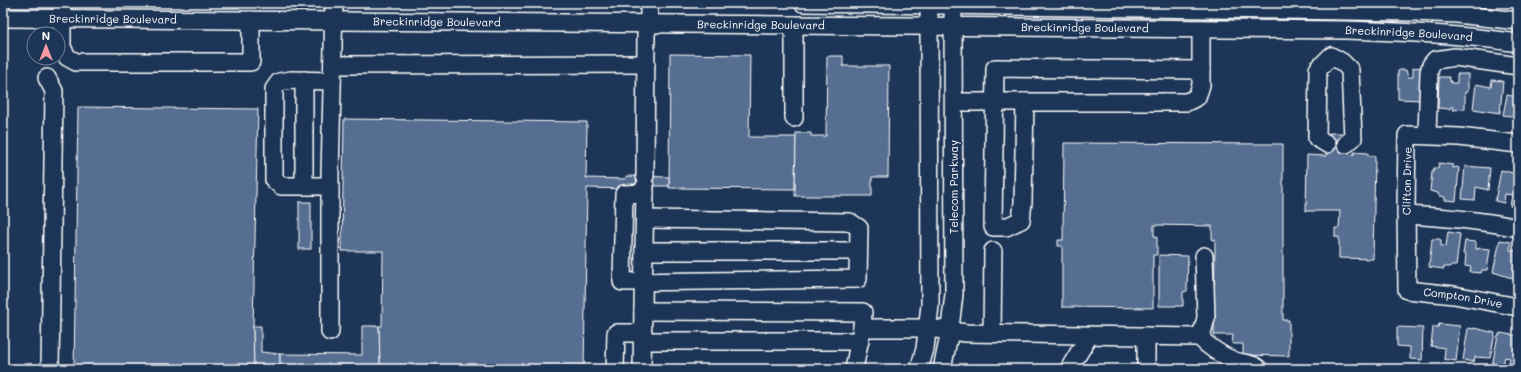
<svg xmlns="http://www.w3.org/2000/svg" width="1521" height="372" viewBox="0 0 1521 372" font-family="Mali,sans-serif">
  <rect width="100%" height="100%" fill="#1d3557"/>
  <filter id="ink" filterUnits="userSpaceOnUse"><feTurbulence type="fractalNoise" baseFrequency=".025" numOctaves="2"/><feDisplacementMap in="SourceGraphic" scale="8" xChannelSelector="R" yChannelSelector="G"/><feConvolveMatrix kernelMatrix="1 2 1 2 8 2 1 2 1" color-interpolation-filters="sRGB"/></filter>
  <g filter="url(#ink)">
    <g fill="#576e91" stroke="#fff">
      <path d="M 670,54 L 750,55 L 749,137 L 796,137 L 795,189 L 669,188 Z"/>
      <path d="M 827,56 L 843,56 L 843,66 L 889,66 L 888,177 L 872,177 L 872,196 L 795,196 L 796,133 L 811,133 L 811,136 L 826,136 Z"/>
      <path d="M 1422,67 L 1421,100 L 1398,99 L 1398,71 L 1400,70 L 1406,70 L 1408,77 L 1413,77 L 1413,68 Z"/>
      <path d="M 1457,74 L 1468,74 L 1468,92 L 1465,92 L 1465,109 L 1453,110 L 1454,107 L 1450,107 L 1450,109 L 1438,108 L 1439,77 L 1449,77 L 1451,83 L 1457,83 Z"/>
      <path d="M 1492,80 L 1503,81 L 1500,113 L 1473,109 L 1476,84 L 1491,87 Z"/>
      <path d="M 1507,95 L 1518,97 L 1518,117 L 1503,115 Z"/>
      <path d="M 78,107 L 258,109 L 253,326 L 254,369 L 74,369 Z"/>
      <path d="M 344,119 L 587,122 L 586,178 L 626,179 L 626,176 L 669,177 L 669,186 L 626,186 L 626,189 L 587,188 L 584,369 L 380,369 L 379,326 L 382,326 L 383,251 L 342,251 Z"/>
      <path d="M 1329,133 L 1344,133 L 1348,154 L 1354,155 L 1354,152 L 1368,153 L 1368,156 L 1375,156 L 1373,259 L 1339,258 L 1339,237 L 1335,237 L 1335,228 L 1339,228 L 1340,211 L 1306,211 L 1307,155 L 1326,156 Z"/>
      <path d="M 1064,143 L 1283,144 L 1283,320 L 1289,320 L 1289,356 L 1243,355 L 1243,344 L 1232,344 L 1233,335 L 1214,335 L 1215,239 L 1212,240 L 1212,226 L 1154,225 L 1154,236 L 1157,236 L 1157,255 L 1153,255 L 1153,308 L 1062,307 L 1062,246 L 1058,246 L 1058,240 L 1063,240 Z"/>
      <path d="M 1439,163 L 1453,165 L 1453,168 L 1457,167 L 1459,168 L 1456,201 L 1445,200 L 1445,197 L 1439,196 L 1438,193 L 1430,191 L 1432,172 L 1433,172 L 1434,168 L 1438,168 Z"/>
      <path d="M 1465,166 L 1490,168 L 1488,190 L 1476,187 L 1475,200 L 1462,199 Z"/>
      <path d="M 1501,170 L 1517,174 L 1516,177 L 1518,178 L 1518,208 L 1510,206 L 1512,195 L 1505,194 L 1504,203 L 1495,201 Z"/>
      <rect x="299" y="202" width="12" height="47"/>
      <path d="M 1448,232 L 1460,234 L 1456,266 L 1450,266 L 1449,267 L 1444,267 L 1444,269 L 1429,267 L 1432,239 L 1439,239 L 1441,240 L 1441,246 L 1446,246 Z"/>
      <path d="M 1500,240 L 1511,242 L 1510,250 L 1515,251 L 1518,243 L 1518,280 L 1493,272 Z"/>
      <path d="M 1465,241 L 1476,242 L 1476,249 L 1479,249 L 1479,248 L 1490,249 L 1487,270 L 1482,270 L 1481,273 L 1470,272 L 1471,267 L 1465,266 L 1466,254 L 1463,254 Z"/>
      <path d="M 1159,255 L 1188,256 L 1187,291 L 1183,292 L 1183,306 L 1159,306 Z"/>
      <path d="M 1439,324 L 1460,326 L 1456,361 L 1444,359 L 1445,348 L 1431,346 L 1433,327 L 1438,327 Z"/>
      <path d="M 253,326 L 261,326 L 261,352 L 280,354 L 280,369 L 254,369 Z"/>
      <path d="M 362,326 L 379,326 L 380,369 L 280,369 L 280,354 L 362,355 Z"/>
      <path d="M 1397,327 L 1423,328 L 1422,360 L 1410,359 L 1410,347 L 1397,346 Z"/>
      <path d="M 1468,328 L 1474,329 L 1474,328 L 1495,333 L 1490,358 L 1475,357 L 1474,362 L 1463,360 Z"/>
      <path d="M 1500,333 L 1518,336 L 1518,366 L 1511,366 L 1509,364 L 1510,358 L 1505,357 L 1502,368 L 1492,366 L 1498,335 L 1500,335 Z"/>
    </g>
    <g fill="none" stroke-linecap="round" stroke-linejoin="round">
      <defs>
        <g id="minor">
          <path d="M 62,3 L 62,47 L 67,57 L 76,62 L 251,62 L 251,20"/>
          <path d="M 803,3 L 1414,12 L 1457,14 L 1518,21"/>
          <path id="s1" d="M 3,18 L 1345,30 C 1403,32 1461,34 1518,43"/>
          <path d="M 333,65 L 646,64"/>
          <path d="M 47,78 L 54,91 L 50,369"/>
          <path d="M 304,80 L 304,186"/>
          <path d="M 954,102 L 1187,102 L 1197,97 L 1201,85 L 1201,29"/>
          <path d="M 1025,102 L 1023,202 L 1021,220 L 1006,227 L 993,227 L 995,68 L 1201,70"/>
          <path d="M 794,118 L 794,25"/>
          <path d="M 1427,135 L 1429,72 L 1431,65 L 1435,60 L 1455,57 L 1518,66"/>
          <path d="M 1327,144 L 1317,138 L 1318,69 L 1331,56 L 1342,62 L 1350,70 L 1353,138 L 1346,144"/>
          <path id="s2" d="M 1518,144 L 1459,137 L 1407,135 L 1406,208 L 1407,290 L 1454,295 L 1518,307"/>
          <path d="M 645,176 L 646,34 L 649,24 L 649,3"/>
          <path d="M 330,186 L 281,186 L 274,180 L 274,89 L 279,82 L 291,80 L 332,81"/>
          <path d="M 1406,215 C 1443,217 1481,220 1518,228"/>
          <path d="M 645,219 L 850,222 L 859,228 L 858,279 L 622,282 L 624,194 L 645,193"/>
          <path d="M 644,251 L 858,251"/>
          <path d="M 643,311 L 863,312 L 862,328"/>
          <path d="M 330,332 L 330,175 L 334,3"/>
          <path d="M 992,333 L 993,251"/>
          <path d="M 1198,336 C 1209,347 1219,355 1235,361 C 1243,364 1253,363 1259,369"/>
          <path d="M 643,341 L 860,341"/>
          <path d="M 615,369 L 616,333 L 643,333"/>
          <path d="M 642,369 L 645,186"/>
          <path d="M 854,369 L 862,328 L 928,328 L 966,333 L 1194,337 L 1202,333 L 1206,318 L 1204,256"/>
          <path d="M 919,369 L 925,349 L 930,305 L 929,16"/>
          <path d="M 942,369 L 949,336 L 954,294 L 953,16"/>
          <path d="M 1069,369 L 1089,336"/>
          <path d="M 1146,369 L 1146,336"/>
        </g>
      </defs>
      <use href="#minor" stroke="#fff" stroke-width="20"/>
      <use href="#minor" stroke="#1d3557" stroke-width="17"/>
    </g>
  </g>
  <g text-anchor="middle" stroke-width="3" stroke-linejoin="round" paint-order="stroke">
    <g font-size="11" fill="#fff" stroke="#1d3557">
      <text dy="4" stroke="none"><textPath href="#s1" startOffset="110">Breckinridge Boulevard</textPath></text>
      <text dy="4" stroke="none"><textPath href="#s1" startOffset="434">Breckinridge Boulevard</textPath></text>
      <text dy="4" stroke="none"><textPath href="#s1" startOffset="758">Breckinridge Boulevard</textPath></text>
      <text dy="4" stroke="none"><textPath href="#s1" startOffset="1082">Breckinridge Boulevard</textPath></text>
      <text dy="4" stroke="none"><textPath href="#s1" startOffset="1406">Breckinridge Boulevard</textPath></text>
      <text transform="translate(1407 181) rotate(-89)" y="4">Clifton Drive</text>
      <text transform="translate(954 187) rotate(-90)" y="4">Telecom Parkway</text>
      <text dy="4" stroke="none"><textPath href="#s2" startOffset="323">Compton Drive</textPath></text>
    </g>
  </g>
  <rect width="1521" height="372" fill="none" stroke="#1d3557" stroke-width="16"/>
  <rect x="8" y="8" width="1505" height="356" fill="none" stroke="#fff" stroke-width="1.5" filter="url(#ink)"/>
  <g transform="translate(46 46)"><circle r="19" fill="#1d3557" stroke="#77869a"/>
  <path d="M0-3L7 15L0 10L-7 15Z" fill="#ff9aa2"/>
  <text y="-6" font-size="11" font-weight="bold" text-anchor="middle" fill="#ffffff">N</text>
  </g>
</svg>
